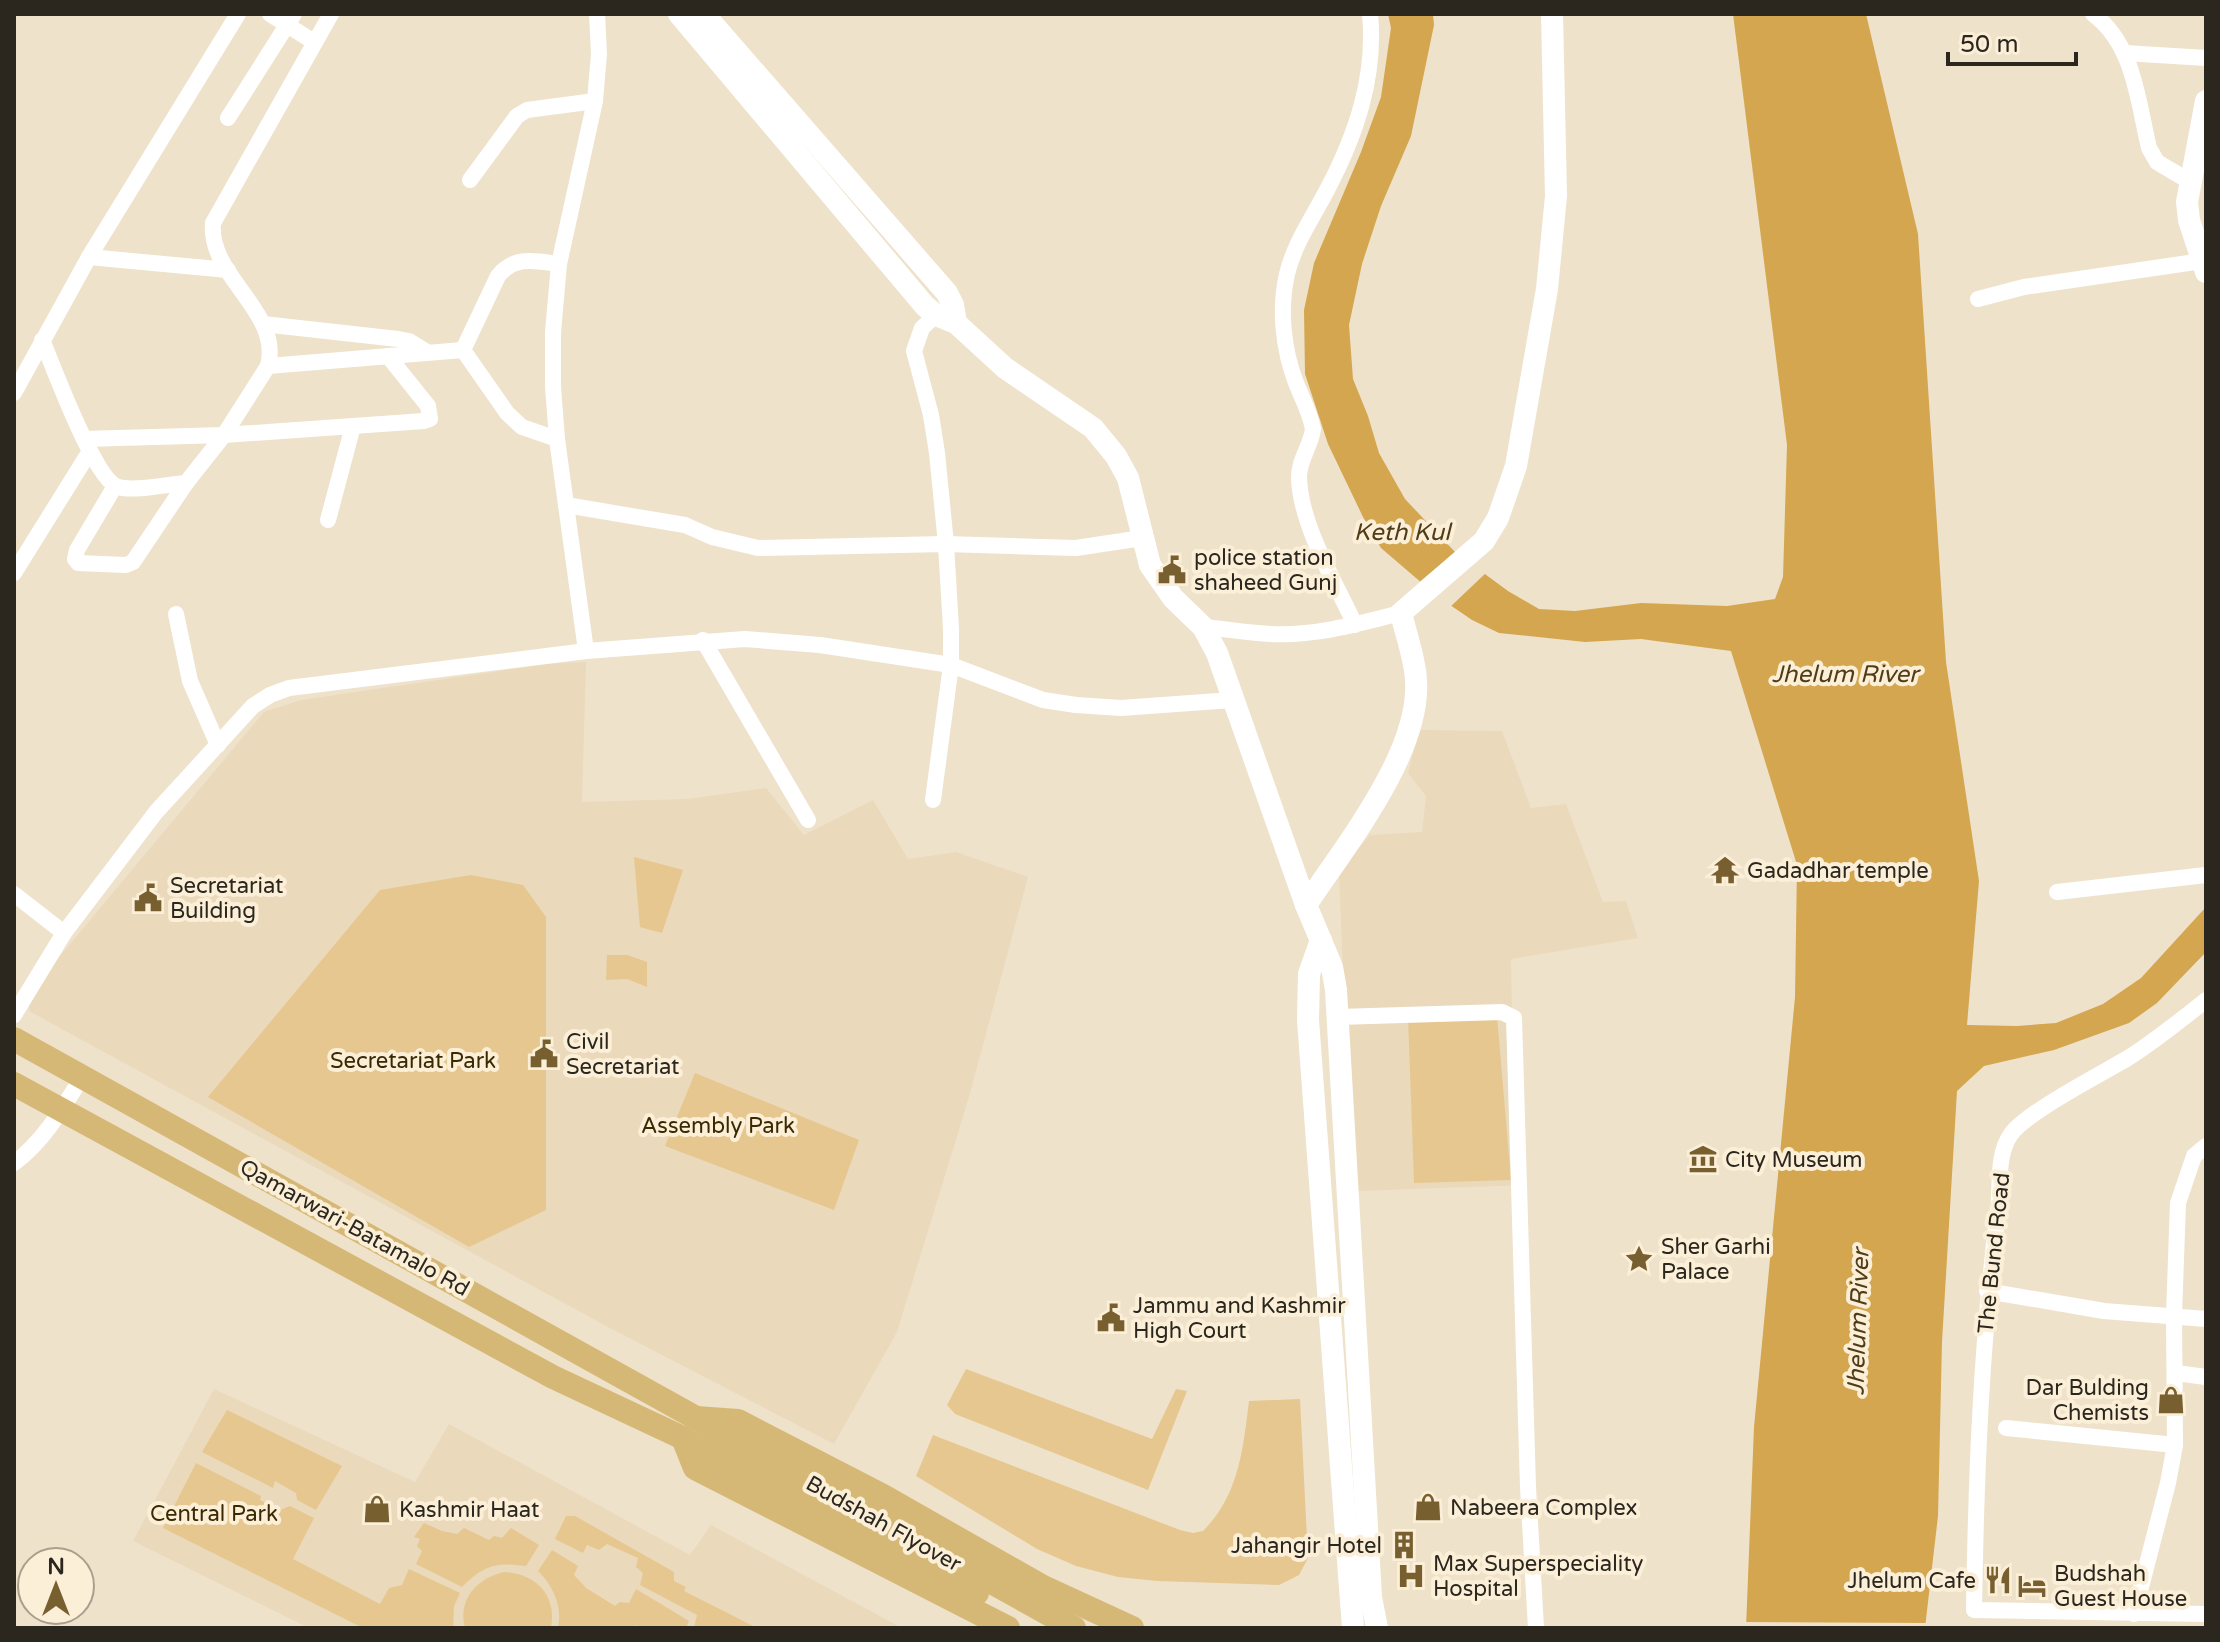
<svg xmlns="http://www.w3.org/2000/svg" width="2220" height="1642" viewBox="0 0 2220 1642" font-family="'Varela Round',sans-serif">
  <rect width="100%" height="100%" fill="#efe2cb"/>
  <g fill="#ead9bb">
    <path d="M 586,662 L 582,802 L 687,799 L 766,788 L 804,835 L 873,800 L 908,859 L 956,852 L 1028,877 L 969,1097 L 897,1332 L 834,1444 L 606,1326 L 29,1011 L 30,992 L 264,712 L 301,700 L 547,664 Z"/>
    <path d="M 1419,730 L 1502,731 L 1531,808 L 1566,804 L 1603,902 L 1626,901 L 1638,938 L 1511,959 L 1512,1016 L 1525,1185 L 1357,1191 L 1344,1004 L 1339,870 L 1370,835 L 1422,832 L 1426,796 L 1408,773 Z"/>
    <path d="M 214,1389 L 415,1482 L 449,1424 L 690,1555 L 711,1525 L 902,1628 L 309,1628 L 133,1541 Z"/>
  </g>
  <g fill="#e6c790">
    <path d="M 634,857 L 683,870 L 662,933 L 640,927 Z"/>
    <path d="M 471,875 L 523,885 L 546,917 L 546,1210 L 469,1247 L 208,1097 L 380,890 Z"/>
    <path d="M 607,955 L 627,955 L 647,962 L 647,987 L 627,979 L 606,980 Z"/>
    <path d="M 1408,1016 L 1497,1016 L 1511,1180 L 1414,1183 Z"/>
    <path d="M 695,1073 L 859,1140 L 834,1210 L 665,1146 Z"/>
    <path d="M 966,1369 L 1152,1439 L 1176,1389 L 1187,1391 L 1148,1490 L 955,1414 L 947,1405 Z"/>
    <path d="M 1300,1399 L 1308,1558 L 1299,1575 L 1279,1585 L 1157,1581 L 1118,1577 L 1076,1566 L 1037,1549 L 916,1476 L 933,1435 L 1180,1530 L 1193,1533 L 1203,1531 C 1239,1495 1243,1449 1249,1401 Z"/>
    <path d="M 227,1410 L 342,1466 L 316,1510 L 297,1500 L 296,1493 L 275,1481 L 273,1488 L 202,1452 Z"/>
    <path d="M 196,1463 L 261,1496 L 260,1500 L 280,1510 L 290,1506 L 314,1518 L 293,1559 L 380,1604 L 389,1588 L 402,1585 L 409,1569 L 460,1593 L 454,1606 L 453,1628 L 363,1628 L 163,1528 Z"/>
    <path d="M 566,1516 L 575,1516 L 674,1572 L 674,1581 L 686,1587 L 684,1591 L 757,1628 L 694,1628 L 697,1615 L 640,1585 L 643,1573 L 636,1567 L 638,1558 L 607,1544 L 599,1550 L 587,1545 L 583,1553 L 555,1539 Z"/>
    <path d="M 424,1523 L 442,1531 L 457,1534 L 464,1528 L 489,1540 L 494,1536 L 502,1538 L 511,1528 L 539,1545 L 526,1566 C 496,1562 484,1565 462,1587 L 416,1564 L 422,1551 L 417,1546 L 420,1539 L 414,1537 Z"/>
    <path d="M 552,1550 L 578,1566 L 574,1575 L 586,1588 L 615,1606 L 620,1602 L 629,1603 L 636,1589 L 689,1621 L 686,1628 L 642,1628 L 635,1625 L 633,1628 L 558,1628 C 563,1608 553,1585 538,1571 Z"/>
    <path d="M 504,1572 C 536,1574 557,1595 551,1628 L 465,1628 C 457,1599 478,1578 504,1572 Z"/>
  </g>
  <path fill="#d4a64f" d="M 1388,14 L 1433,14 L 1434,25 L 1411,136 L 1381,206 L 1362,264 L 1349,325 L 1353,379 L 1368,416 L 1379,453 L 1405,499 L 1455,552 L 1508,591 L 1539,609 L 1575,611 L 1641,603 L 1727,606 L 1775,599 L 1783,577 L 1787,445 L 1733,14 L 1866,14 L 1918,234 L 1946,662 L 1979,881 L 1967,1025 L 2017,1026 L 2056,1023 L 2103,1004 L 2141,978 L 2206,907 L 2206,952 L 2157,1003 L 2129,1023 L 2054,1050 L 1984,1066 L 1957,1091 L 1942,1342 L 1938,1516 L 1925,1628 L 1746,1628 L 1754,1427 L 1795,997 L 1797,865 L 1731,651 L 1641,639 L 1585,642 L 1499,633 L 1472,620 L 1437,596 L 1381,548 L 1363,517 L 1328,444 L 1305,374 L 1304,310 L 1314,263 L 1361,152 L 1381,97 L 1391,28 Z"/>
  <g fill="#efe2cb">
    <path d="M 1458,550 L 1488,571 L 1448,609 L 1417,584 Z"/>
    <path d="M 1742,1622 L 1930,1623 L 1929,1628 L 1742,1628 Z"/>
  </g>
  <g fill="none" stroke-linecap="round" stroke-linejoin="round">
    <g stroke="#fff" stroke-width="16">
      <path d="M 270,14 L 314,42"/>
      <path d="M 2093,14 C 2134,44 2138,102 2149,148 L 2157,162 L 2189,181"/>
      <path d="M 2125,53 L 2206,58"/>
      <path d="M 228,118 L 294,14"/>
      <path d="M 470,180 L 517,116 L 527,110 L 595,101"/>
      <path d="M 89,257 L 228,270"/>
      <path d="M 1978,299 L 2024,287 L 2202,261"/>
      <path d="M 263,324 L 398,339 L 409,341 L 427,352"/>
      <path d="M 42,340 C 54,368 94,479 118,487 C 135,492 168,484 186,483 L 224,435 L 268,366 C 282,311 208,277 213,223 L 331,14"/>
      <path d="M 268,366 L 463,350"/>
      <path d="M 14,393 L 89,257 L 238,14"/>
      <path d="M 84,439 L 224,435 L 424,421 L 430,419 L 428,406 L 388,356"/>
      <path d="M 557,439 L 522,427 L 507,413 L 463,350 L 498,276 C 515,255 535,261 559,264"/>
      <path d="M 115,486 L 77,550 L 75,559 L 78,563 L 126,565 L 133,562 L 186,483"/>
      <path d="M 566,505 L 685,525 L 712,537 L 758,548 L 946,544 L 1076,548 L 1142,538"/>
      <path d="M 328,520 L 353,426"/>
      <path d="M 14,573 L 90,451"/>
      <path d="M 176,614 L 190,681 L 218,745"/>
      <path d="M 1355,625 C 1335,581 1300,525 1299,477 C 1299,459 1311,446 1313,429 C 1310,412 1302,398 1296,383 C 1283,349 1279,309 1287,274 C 1294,244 1313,217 1327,190 C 1356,135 1376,77 1370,14"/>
      <path d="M 1203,627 C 1226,629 1249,633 1271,634 C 1316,636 1358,624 1401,613"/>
      <path d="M 703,640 L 808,820"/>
      <path d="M 586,651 L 557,439 L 553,387 L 553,332 L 559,264 L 595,101 L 599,54 L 597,14"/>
      <path d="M 933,800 L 951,665 L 951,629 L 946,544 L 937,453 L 931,415 L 914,351 L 922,328 L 936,315"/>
      <path d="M 2057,892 L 2206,875"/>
      <path d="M 14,894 L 64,933"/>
      <path d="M 2206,1000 C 2181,1020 2155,1041 2128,1058 C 2101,1074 2027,1112 2011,1134 C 1996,1155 2001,1187 1998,1211 C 1981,1344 1976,1477 1974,1610 L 2206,1614"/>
      <path d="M 14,1015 L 64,933 L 156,812 L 253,706 L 270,695 L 289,688 L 586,651 L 745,639 L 820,645 L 951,665 L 1043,700 L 1076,705 L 1121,708 L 1232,700"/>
      <path d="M 1338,1017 L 1502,1012 L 1514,1018 L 1528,1487 L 1536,1628"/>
      <path d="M 14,1163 C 43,1142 63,1108 82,1077"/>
      <path d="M 1987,1291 L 2104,1311 L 2206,1319"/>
      <path d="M 2176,1373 L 2206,1377"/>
      <path d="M 2006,1428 L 2175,1445"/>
      <path d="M 2134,1614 L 2168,1483 L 2175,1445 L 2174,1315 L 2178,1203 L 2194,1156 L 2206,1146"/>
    </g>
    <g stroke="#fff" stroke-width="22">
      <path d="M 679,14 L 925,306 L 936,315 L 956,323 L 1005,368 L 1093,428 L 1116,456 L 1128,478 L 1150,565 L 1173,598 L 1203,627 L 1217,653 L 1306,905 L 1332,967 L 1336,990 L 1371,1597 L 1377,1628"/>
      <path d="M 704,14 L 947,293 L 953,305 L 956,323"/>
      <path d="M 2206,101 L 2187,202 L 2189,220 L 2206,272"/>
      <path d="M 1306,905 C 1345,846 1421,753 1416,680 C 1415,658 1406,635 1401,613 L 1484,541 L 1498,518 L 1516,466 L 1547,289 L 1556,196 L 1552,14"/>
      <path d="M 1321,940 L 1309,974 L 1308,1020 L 1353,1628"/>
    </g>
    <g stroke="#d6b876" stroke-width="24">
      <path d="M 14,1039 L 1074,1628"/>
      <path d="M 14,1084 L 553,1377 L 683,1438 L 977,1593"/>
      <path d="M 696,1418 L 738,1421 L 883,1496 L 1043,1587 L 1132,1628"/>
      <path d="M 683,1438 L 695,1468 L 1008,1628"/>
    </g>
  </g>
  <defs>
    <symbol id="civic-bare" viewBox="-9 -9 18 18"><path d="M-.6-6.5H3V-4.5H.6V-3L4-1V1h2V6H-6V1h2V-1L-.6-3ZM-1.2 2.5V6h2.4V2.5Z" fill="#785f30" stroke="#fcefd8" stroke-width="2.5" paint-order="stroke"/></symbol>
    <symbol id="temple-bare" viewBox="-9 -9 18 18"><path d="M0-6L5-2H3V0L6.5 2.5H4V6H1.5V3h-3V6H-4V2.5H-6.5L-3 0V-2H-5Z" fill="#785f30" stroke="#fcefd8" stroke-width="2.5" paint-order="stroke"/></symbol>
    <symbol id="museum-bare" viewBox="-9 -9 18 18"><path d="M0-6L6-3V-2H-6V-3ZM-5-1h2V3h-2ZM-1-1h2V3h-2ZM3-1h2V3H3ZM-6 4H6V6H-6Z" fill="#785f30" stroke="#fcefd8" stroke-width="2.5" paint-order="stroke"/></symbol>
    <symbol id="sight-bare" viewBox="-9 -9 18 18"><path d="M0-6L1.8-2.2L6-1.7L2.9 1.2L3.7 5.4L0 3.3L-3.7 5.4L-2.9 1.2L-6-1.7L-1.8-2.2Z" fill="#785f30" stroke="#fcefd8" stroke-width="2.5" paint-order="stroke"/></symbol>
    <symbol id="shop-bare" viewBox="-9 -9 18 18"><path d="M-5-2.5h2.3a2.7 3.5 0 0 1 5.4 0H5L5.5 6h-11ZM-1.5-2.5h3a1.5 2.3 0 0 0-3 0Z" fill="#785f30" stroke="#fcefd8" stroke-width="2.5" paint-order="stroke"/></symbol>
    <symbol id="building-bare" viewBox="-9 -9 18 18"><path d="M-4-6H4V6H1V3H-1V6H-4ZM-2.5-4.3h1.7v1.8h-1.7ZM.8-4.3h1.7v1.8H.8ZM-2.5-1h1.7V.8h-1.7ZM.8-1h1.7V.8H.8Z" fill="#785f30" stroke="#fcefd8" stroke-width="2.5" paint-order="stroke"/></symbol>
    <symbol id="hospital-bare" viewBox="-9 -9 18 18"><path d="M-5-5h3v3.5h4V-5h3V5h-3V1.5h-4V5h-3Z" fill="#785f30" stroke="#fcefd8" stroke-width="2.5" paint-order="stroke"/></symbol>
    <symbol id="restaurant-bare" viewBox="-9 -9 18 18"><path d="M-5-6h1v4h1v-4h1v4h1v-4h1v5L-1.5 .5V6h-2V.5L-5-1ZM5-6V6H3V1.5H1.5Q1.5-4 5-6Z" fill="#785f30" stroke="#fcefd8" stroke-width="2.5" paint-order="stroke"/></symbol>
    <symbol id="hotel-bare" viewBox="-9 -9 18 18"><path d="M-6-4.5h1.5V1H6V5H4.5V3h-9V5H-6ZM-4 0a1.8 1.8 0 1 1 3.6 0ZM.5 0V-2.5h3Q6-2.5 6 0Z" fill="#785f30" stroke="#fcefd8" stroke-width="2.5" paint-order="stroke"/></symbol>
  </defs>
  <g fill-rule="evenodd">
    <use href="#civic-bare" x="1152" y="550" width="40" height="40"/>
    <use href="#temple-bare" x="1705" y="850" width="40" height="40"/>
    <use href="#civic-bare" x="128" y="878" width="40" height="40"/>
    <use href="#civic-bare" x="524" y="1034" width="40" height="40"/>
    <use href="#museum-bare" x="1683" y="1139" width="40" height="40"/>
    <use href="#sight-bare" x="1619" y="1239" width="40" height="40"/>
    <use href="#civic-bare" x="1091" y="1298" width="40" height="40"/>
    <use href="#shop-bare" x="2151" y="1380" width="40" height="40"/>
    <use href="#shop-bare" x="1408" y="1487" width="40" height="40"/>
    <use href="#shop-bare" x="357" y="1489" width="40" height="40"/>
    <use href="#building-bare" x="1384" y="1525" width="40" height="40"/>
    <use href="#hospital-bare" x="1391" y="1556" width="40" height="40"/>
    <use href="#restaurant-bare" x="1978" y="1560" width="40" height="40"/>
    <use href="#hotel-bare" x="2012" y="1566" width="40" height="40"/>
  </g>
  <g text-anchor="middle" stroke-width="8" stroke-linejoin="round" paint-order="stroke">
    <g font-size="22" fill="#2b261e" stroke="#fcefd8" text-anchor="start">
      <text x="1194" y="565">police station<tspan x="1194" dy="25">shaheed Gunj</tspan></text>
      <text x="1747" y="878">Gadadhar temple</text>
      <text x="170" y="893">Secretariat<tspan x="170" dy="25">Building</tspan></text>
      <text x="566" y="1049">Civil<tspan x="566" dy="25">Secretariat</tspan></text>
      <text x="1725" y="1167">City Museum</text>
      <text x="1661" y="1254">Sher Garhi<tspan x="1661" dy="25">Palace</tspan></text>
      <text x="1133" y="1313">Jammu and Kashmir<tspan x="1133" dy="25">High Court</tspan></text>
      <text x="2149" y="1395" text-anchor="end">Dar Bulding<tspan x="2149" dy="25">Chemists</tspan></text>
      <text x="1450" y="1515">Nabeera Complex</text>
      <text x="399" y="1517">Kashmir Haat</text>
      <text x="1382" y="1553" text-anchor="end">Jahangir Hotel</text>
      <text x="1433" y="1571">Max Superspeciality<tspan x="1433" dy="25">Hospital</tspan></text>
      <text x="2054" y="1581">Budshah<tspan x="2054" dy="25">Guest House</tspan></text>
      <text x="1976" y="1588" text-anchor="end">Jhelum Cafe</text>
    </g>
    <g font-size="22" fill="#3b2902" stroke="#fcefd8">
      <text x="413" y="1068">Secretariat Park</text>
      <text x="718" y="1133">Assembly Park</text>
      <text x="214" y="1521">Central Park</text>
    </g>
    <g font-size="22" fill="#2b261e" stroke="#fcefd8">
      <text transform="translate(355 1227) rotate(29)" y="8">Qamarwari-Batamalo Rd</text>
      <text transform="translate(1993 1253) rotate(-84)" y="8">The Bund Road</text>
      <text transform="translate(884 1523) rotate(29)" y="8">Budshah Flyover</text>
    </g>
    <g font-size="24" font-style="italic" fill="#503d18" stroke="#fcefd8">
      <text x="1402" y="540">Keth Kul</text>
      <text x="1845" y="682">Jhelum River</text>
      <text transform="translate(1858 1322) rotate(-88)" y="8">Jhelum River</text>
    </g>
  </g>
  <rect width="2220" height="1642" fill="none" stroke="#2b261e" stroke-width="32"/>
  <g transform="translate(56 1586)"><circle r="38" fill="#fcefd8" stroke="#a89f8e" stroke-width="2"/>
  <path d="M0-6L14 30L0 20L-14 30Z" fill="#785f30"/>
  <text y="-12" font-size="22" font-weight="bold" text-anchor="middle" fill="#2b261e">N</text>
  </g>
  <path d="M1948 52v12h128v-12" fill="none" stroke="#2b261e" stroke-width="4"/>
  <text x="1960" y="52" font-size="24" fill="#2b261e" stroke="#fcefd8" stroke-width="6" paint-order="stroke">50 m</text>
</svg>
